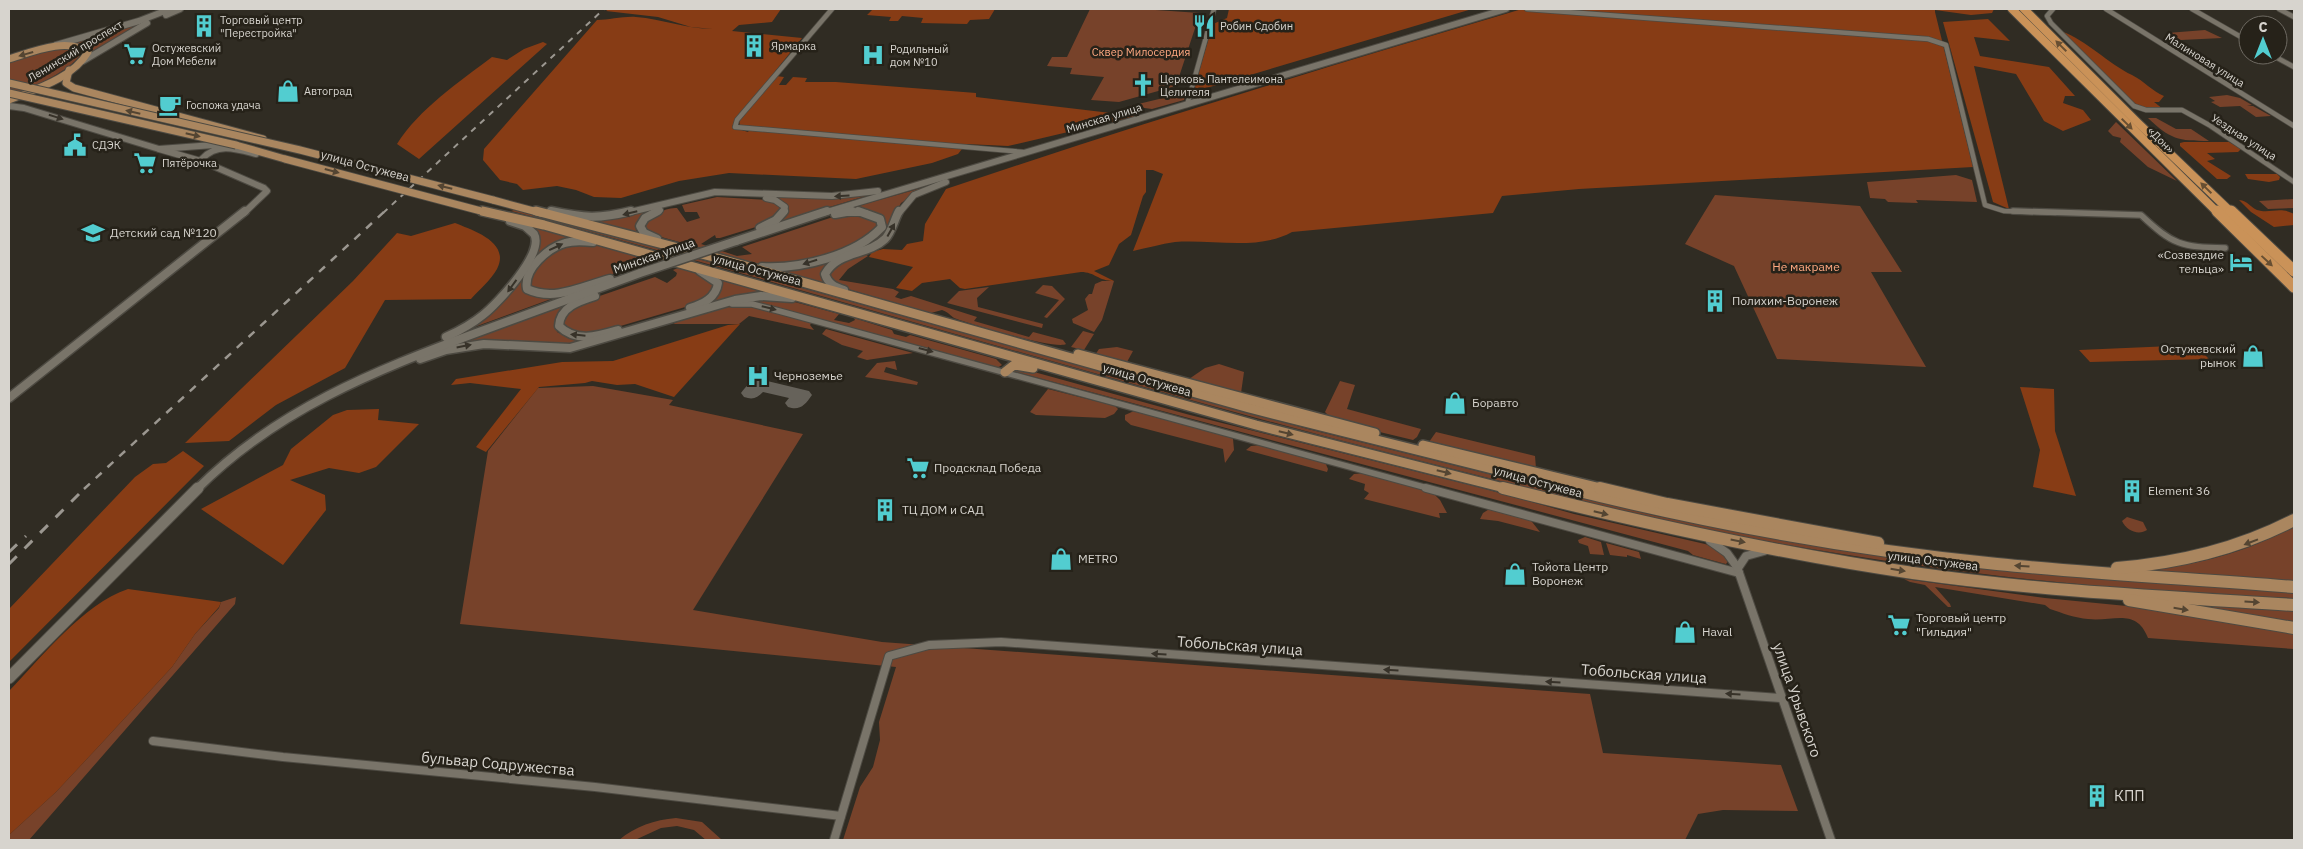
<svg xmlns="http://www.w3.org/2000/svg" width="2303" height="849" viewBox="0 0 2303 849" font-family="'IBM Plex Sans',sans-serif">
  <rect width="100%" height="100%" fill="#302c23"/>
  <g fill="#77422a">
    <path d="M 1090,9 L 1141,9 L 1200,13 L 1176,86 L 1119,102 L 1091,100 L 1104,77 L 1070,74 L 1072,68 L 1047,66 L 1052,57 L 1067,57 Z"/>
    <path d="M 136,25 L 93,53 L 85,46 L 62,46 Z"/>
    <path d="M 2205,30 L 2222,38 L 2181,40 L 2167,33 Z"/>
    <path d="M 74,49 L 81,54 C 68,73 30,88 9,97 L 9,61 L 52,50 Z"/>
    <path d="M 1184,93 L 1186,93 L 1184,100 L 1152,109 L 1130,106 Z"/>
    <path d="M 2227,95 L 2240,98 L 2252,105 L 2247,106 L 2253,106 L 2271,116 L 2256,117 L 2240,106 L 2220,107 L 2211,102 L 2215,101 L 2209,97 Z"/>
    <path d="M 2148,118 L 2156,118 L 2176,129 L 2191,129 L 2209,141 C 2178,141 2170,139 2148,118 Z"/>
    <path d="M 2116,122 L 2177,181 L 2148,167 L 2120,142 L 2121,138 L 2113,136 L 2108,131 Z"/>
    <path d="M 1956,175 L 1972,180 L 1977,202 L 1916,200 L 1918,203 L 1888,202 L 1885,199 L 1870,198 L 1867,182 Z"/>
    <path d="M 925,187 L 901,203 L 882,239 L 825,265 L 821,277 L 829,287 L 771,271 C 794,271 871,247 885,229 L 885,219 L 867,210 L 844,210 Z"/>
    <path d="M 708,194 L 869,195 L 777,223 L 788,209 L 787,204 C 773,194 732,192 715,194 C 698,195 634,210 636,231 L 642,235 L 582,219 Z"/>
    <path d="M 1715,195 L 1860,206 L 1902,272 L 1871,272 L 1926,367 L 1777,359 L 1734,266 L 1685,244 Z"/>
    <path d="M 717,197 L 768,200 L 782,207 L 780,214 L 759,226 L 720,238 L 716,238 L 715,235 L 701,244 L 737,256 L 752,254 L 742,247 L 839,215 L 867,214 L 879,224 L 875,232 L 848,247 L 799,263 L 766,266 L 654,235 L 647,231 L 644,225 C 650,216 665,207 677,208 L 687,222 L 700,218 L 697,212 L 685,212 L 682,205 Z"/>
    <path d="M 2293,199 L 2294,208 L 2268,209 L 2259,201 Z"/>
    <path d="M 514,210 L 673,252 L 1308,429 L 1657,516 L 1831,549 L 1951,566 L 2294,593 L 2294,598 C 2113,592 1934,572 1755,539 C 1635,516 1516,485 1397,455 C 1100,379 807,288 511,211 Z"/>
    <path d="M 531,226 L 582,239 L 563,242 L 524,280 L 523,287 L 559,296 L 469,329 C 479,322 489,316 497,307 C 506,298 539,253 540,242 C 540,235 536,230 531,226 Z"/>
    <path d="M 588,243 L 650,260 L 628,264 L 628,268 C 607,276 549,302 531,285 C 529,273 545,254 555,249 C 564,244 579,244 588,243 Z"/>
    <path d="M 862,252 L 868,256 L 848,269 L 839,280 L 893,289 L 899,292 L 895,297 L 901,299 L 911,296 L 977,317 L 974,321 L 1029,337 L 1033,332 L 1063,340 L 1066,344 C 1056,350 973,325 957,319 C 950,317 951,313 942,310 L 931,313 L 844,288 L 830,280 L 830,268 Z"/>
    <path d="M 678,268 L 705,276 L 714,284 L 711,294 L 692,305 L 600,332 L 580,334 L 562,326 L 566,313 L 588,300 L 655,277 L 667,283 L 676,276 L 677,273 L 673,270 Z"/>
    <path d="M 716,276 L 777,293 L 579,344 L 454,345 L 565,305 L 555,319 L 557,332 L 567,337 L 588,339 L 692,310 L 719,294 L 722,284 Z"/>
    <path d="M 1102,281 L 1114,281 L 1102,320 L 1094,332 L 1073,323 L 1072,319 L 1088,310 L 1085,299 L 1089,294 L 1092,294 L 1095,284 Z"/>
    <path d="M 1043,285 L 1052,286 L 1065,299 L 1047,318 L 1044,317 L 1059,300 L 1035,293 Z"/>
    <path d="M 989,287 L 977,298 L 978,307 L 1043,324 L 1042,328 L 947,303 L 959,291 Z"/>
    <path d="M 753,298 L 791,301 L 839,314 L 834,320 L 849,323 L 855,320 L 854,318 L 892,330 L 894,334 L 906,337 L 910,335 L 996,359 L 1002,365 L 997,368 L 751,301 Z"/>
    <path d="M 731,305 L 746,305 L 812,322 L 810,325 L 814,330 L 749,316 L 739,324 L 673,324 L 683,319 Z"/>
    <path d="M 826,329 L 913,353 L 867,360 L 857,357 L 863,351 L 842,345 L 822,334 Z"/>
    <path d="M 1083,331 L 1094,334 L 1084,350 L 1071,347 Z"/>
    <path d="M 1117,347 L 1133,351 L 1127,362 L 1123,364 L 1095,355 L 1099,349 Z"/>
    <path d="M 895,361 L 897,370 L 886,367 L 884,372 L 918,382 L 917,385 L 865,377 L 877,363 Z"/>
    <path d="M 1219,364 L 1244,372 L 1241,393 L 1189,379 L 1205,368 Z"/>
    <path d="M 1016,367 L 1190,415 L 1482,488 L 1574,514 L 1705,544 L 1718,548 L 1729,560 L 1726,564 L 1722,563 L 1693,555 L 1688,551 L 1016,372 L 1014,371 Z"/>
    <path d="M 1340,381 L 1355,385 L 1347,409 L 1421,429 L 1417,437 L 1413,440 L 1334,421 L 1325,412 Z"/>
    <path d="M 593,386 L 673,400 L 669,405 L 803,434 L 693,610 L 882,642 L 1590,694 L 1603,753 L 1781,765 L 1798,811 L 1723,810 L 1698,814 L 1685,840 L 843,840 L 860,787 L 873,767 L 880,740 L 879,722 L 896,667 L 460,624 L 488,451 L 538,388 Z"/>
    <path d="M 1048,389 L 1115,406 L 1118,409 L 1114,414 L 1105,418 L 1036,415 L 1030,412 Z"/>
    <path d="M 1134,411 L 1228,436 L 1233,439 L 1234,450 L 1225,463 L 1223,449 L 1131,425 L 1125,420 L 1125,415 Z"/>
    <path d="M 1436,432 L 1535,456 L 1536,468 L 1429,442 Z"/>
    <path d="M 1261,445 L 1325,462 L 1328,469 L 1327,472 L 1246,450 L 1251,446 Z"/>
    <path d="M 1366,473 L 1433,493 L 1440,500 L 1447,513 L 1439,513 L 1440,518 L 1364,499 L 1369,493 L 1364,490 L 1365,484 L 1349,479 L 1354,474 Z"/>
    <path d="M 1491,508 L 1529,518 L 1540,532 L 1498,521 L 1480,519 L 1483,513 Z"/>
    <path d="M 2127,517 L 2143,522 L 2147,530 C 2138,536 2126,530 2122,521 Z"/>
    <path d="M 2294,526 L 2294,582 L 2151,570 C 2201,564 2250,551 2294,526 Z"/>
    <path d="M 1585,537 L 1601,542 L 1604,555 L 1590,554 L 1588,546 L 1579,543 L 1578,540 Z"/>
    <path d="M 1606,543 L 1639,552 L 1641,559 L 1627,555 L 1627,557 L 1610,555 Z"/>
    <path d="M 1904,579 L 2045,598 L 2147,608 L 2294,633 L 2294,649 L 2148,638 C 2136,607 2113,622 2088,619 C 2075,618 2062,613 2050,609 L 2045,605 L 1935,587 L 1950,604 L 1951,607 L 1948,607 L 1925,585 L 1910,582 Z"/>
    <path d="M 236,597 L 235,604 L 29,840 L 9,840 L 9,835 L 56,792 L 99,746 L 172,667 L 195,634 L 219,608 L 221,602 Z"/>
    <path d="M 2173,603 L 2294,609 L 2294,624 Z"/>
    <path d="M 676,818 L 702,822 L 722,840 L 706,840 L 694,830 L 677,826 L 661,828 L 635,840 L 619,840 C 636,826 654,820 676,818 Z"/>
  </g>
  <g fill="#873c15">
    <path d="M 609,9 L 781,9 L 772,22 L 739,25 L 732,31 L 802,38 L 735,121 L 732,127 L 748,132 L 750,129 L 740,126 L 739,120 L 776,76 L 784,77 L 779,85 L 786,85 L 793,77 L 807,78 L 805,82 L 836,82 L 976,93 L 976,97 L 1136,116 L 1008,146 L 966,144 L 958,154 L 932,163 L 856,179 L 729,173 L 679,181 L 621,198 L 594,197 L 576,190 L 557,186 L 523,190 L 517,184 L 500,180 L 483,160 L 484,149 L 597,20 C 609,20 624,16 636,17 C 662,19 687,29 713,29 L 691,27 L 658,17 L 606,11 Z"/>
    <path d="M 873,9 L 995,9 L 989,19 L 970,20 L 967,24 L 921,23 L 923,18 L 902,16 L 898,21 L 889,21 L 891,17 L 867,15 Z"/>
    <path d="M 1229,9 L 1472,9 L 1193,92 L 1213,24 L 1227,18 Z"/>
    <path d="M 1522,9 L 1994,9 L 1992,13 L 1971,15 L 1935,10 L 1935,12 L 1973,167 L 1579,189 L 1502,196 L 1493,213 L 1292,232 C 1258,251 1212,239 1175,242 C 1161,244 1147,248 1133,251 L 1163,174 L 1153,170 L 1146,170 L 1146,192 L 1143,196 L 1131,235 L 1119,244 L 1109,265 L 1094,271 L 1114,281 C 1098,281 1095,272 1081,272 L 965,289 L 960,288 L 950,279 L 922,283 L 912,291 L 896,288 L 913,267 L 869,257 L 872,252 L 883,249 L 902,250 L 907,244 L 923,241 L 925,224 L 946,189 C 1136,125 1329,66 1522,9 Z"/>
    <path d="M 1988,19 L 2010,41 L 1974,37 L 1980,56 L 2049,67 L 2075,96 L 2065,96 L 2063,103 L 2083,110 L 2091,120 L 2063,131 L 2044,121 L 2016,74 L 1974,66 L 2009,209 L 1993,202 L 1943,22 Z"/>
    <path d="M 2061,31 C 2088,41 2107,63 2132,75 C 2144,81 2152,91 2164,96 L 2159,102 L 2154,102 L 2163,109 L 2145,109 L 2134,104 Z"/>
    <path d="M 543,42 L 547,44 L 419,159 L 397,144 C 419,109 459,82 492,57 L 507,60 L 524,49 Z"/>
    <path d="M 2184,142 L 2229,142 L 2241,149 L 2238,152 L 2207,153 L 2215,159 L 2207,161 L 2231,176 L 2227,179 L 2217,179 L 2180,146 L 2180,143 Z"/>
    <path d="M 2245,174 L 2277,174 L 2280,177 L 2279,180 L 2269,182 L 2248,179 Z"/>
    <path d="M 2239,200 C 2248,201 2250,207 2257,210 C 2270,214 2280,206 2294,214 L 2294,225 L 2274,227 L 2251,212 Z"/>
    <path d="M 455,223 C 472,230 511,242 497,269 C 491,280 479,290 471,299 L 385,300 L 345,368 L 276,405 L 229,441 L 185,443 L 353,281 L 397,233 L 411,236 Z"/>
    <path d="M 740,324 L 674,397 L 635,384 L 617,385 L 592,381 L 585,383 L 539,387 L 486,452 L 476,447 L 521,389 L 470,383 L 451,385 L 456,379 L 562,362 L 613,361 L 728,325 Z"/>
    <path d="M 2195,345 L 2209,359 L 2090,362 L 2079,350 Z"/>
    <path d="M 2020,387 L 2054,389 L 2055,431 L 2076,496 L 2033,487 L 2040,450 Z"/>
    <path d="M 379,409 L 378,420 L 419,424 L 376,467 L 359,473 L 329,468 L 290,480 L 325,495 L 326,510 L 283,565 L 201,509 L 283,465 L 291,449 L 333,415 L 347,410 Z"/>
    <path d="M 183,451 L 204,466 L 9,662 L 9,609 L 135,477 L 153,464 L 166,463 Z"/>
    <path d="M 128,589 L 221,602 L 219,607 L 195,634 L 172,667 L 99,746 L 56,792 L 9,835 L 9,691 C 42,657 83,604 128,589 Z"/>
  </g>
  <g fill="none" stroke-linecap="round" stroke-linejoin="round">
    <path fill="#66625a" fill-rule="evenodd" d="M 759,379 L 809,391 L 812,395 C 805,405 800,411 788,407 L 785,403 L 789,398 L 763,392 C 757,398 753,400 744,397 L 741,393 C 746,386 751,381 759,379 Z"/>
    <defs>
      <g id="street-far2">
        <path d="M 832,9 L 737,120 L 735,127 L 1023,152"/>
        <path d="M 1527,9 L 1928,39 L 1946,45 L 1985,205 L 2004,211 L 2056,213"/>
        <path d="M 2053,9 L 2047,16 L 2051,23 L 2134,106 L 2146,110 L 2182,110 L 2209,125 L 2294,182"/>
        <path d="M 2106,9 L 2294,126"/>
        <path d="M 2192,9 L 2248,41"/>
        <path d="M 2279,9 L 2294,17"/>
        <path d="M 2272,55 L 2294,67"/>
        <path d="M 1187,105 L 1214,9"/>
      </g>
      <g id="street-far1">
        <path d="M 2013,211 L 2141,215 C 2173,245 2181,247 2225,248"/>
        <path d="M 732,304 L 752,304 L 779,311 L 1431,489"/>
      </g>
      <g id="street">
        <path d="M 1426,488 L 1739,573"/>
        <path d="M 1710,541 L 1727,553 L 1737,567 L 1831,840"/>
        <path d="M 1738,568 L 1746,556 L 1764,551"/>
        <path d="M 153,741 L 283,757 L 595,787 L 841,816"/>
        <path d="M 834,840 L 889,656 L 929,645 L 1001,642 L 1781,698"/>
      </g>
      <g id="secondary-far2">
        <path d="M 166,15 L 180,9"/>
        <path d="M 56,45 L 139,21 L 170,9"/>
        <path d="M 83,61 L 147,23"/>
        <path d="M 9,106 L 24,108 L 159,149 L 227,144"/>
        <path d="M 159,149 L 204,162 L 264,188 L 267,191 L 244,213"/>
        <path d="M 204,162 L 202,159 C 217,142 237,149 256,154"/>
        <path d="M 766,198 L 775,200 L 785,207 L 783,213"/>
        <path d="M 550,211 L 558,213"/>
        <path d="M 626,213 L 715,192 L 832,196 L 878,191"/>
        <path d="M 655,213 L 660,210"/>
        <path d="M 823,213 L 1506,9"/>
        <path d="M 842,213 L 866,213"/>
        <path d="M 899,213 L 914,195 L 946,182"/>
      </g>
      <g id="secondary-far1">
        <path d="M 551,211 C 584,218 599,219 631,211"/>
        <path d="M 835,214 L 852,211"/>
        <path d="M 760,228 L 776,220 L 784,211"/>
        <path d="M 657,239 L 644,233 L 640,226 L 645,218 L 658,211"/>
        <path d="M 736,241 L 827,211"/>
        <path d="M 593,242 C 584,241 574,240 565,243 C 548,248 523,269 527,289 C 555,302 582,286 610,279"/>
        <path d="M 762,267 C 801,269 855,256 882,227 L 880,219 L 858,211"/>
        <path d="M 844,290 C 835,287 828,284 825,274 C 839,250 867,256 885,239 C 892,232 894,220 899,211"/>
        <path d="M 595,296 C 579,301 560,307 559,326 C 576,343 598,336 618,330"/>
        <path d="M 690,308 C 703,304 716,298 718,283 L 700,271"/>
        <path d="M 446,337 C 459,331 472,324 483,315 C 498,303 545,253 534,234 L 525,226 L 510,221"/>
        <path d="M 420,359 L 446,350 L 484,344 L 570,348 L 735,300 L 761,296 L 792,298"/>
        <path d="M 9,398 L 245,211"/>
        <path d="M 197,489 C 276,410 374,371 476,333 C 531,313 585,293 640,273"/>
      </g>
      <path id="secondary" d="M 9,678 L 198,488"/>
      <g id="primary-far2">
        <path d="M 9,59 C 32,52 66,37 88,52 C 73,78 36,89 9,100"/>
        <path d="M 69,70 L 66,83 L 74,88 L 263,139"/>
        <path d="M 236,145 L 285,159"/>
        <path d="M 493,200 L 541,213"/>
        <path d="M 481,211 L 488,213"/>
      </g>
      <g id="primary-far1">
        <path d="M 482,211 L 544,225 L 1256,425 L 1508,489"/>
        <path d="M 536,211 L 717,258 L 1249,408 L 1572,489"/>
        <path d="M 1078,354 L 1375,433"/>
        <path d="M 1005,372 L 1014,365 L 1033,368"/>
        <path d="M 1423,445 L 1605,489"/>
      </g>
      <g id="primary">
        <path d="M 1503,488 C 1638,522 1775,553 1913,573 C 2039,591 2167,597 2294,605"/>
        <path d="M 1567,488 C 1708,523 1852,550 1997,564 C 2096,574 2195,579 2294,587"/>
        <path d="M 1600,488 L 1667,504 L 1878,543"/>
        <path d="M 2117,568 C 2180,563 2238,549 2294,520"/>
        <path d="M 2129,600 L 2294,628"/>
      </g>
      <g id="highway-far1">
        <path d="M 2012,9 L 2218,213"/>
        <path d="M 2024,9 L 2137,122 L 2232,213"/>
      </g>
      <g id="highway">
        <path d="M 2217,211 L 2294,287"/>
        <path d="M 2231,211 L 2294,271"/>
      </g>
    </defs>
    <use href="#street-far2" stroke="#4d4a42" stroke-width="6"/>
    <use href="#street-far1" stroke="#4d4a42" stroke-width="8"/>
    <use href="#street" stroke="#4d4a42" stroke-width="10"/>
    <use href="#secondary-far2" stroke="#4d4a42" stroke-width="8"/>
    <use href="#secondary-far1" stroke="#4d4a42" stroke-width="11"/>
    <use href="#secondary" stroke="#4d4a42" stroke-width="13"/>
    <use href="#primary-far2" stroke="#4d4a42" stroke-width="9"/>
    <use href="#primary-far1" stroke="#4d4a42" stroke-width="12"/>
    <use href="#primary" stroke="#4d4a42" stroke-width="14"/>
    <use href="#highway-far1" stroke="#4d4a42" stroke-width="10"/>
    <use href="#highway" stroke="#4d4a42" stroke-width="13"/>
    <use href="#street-far2" stroke="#797469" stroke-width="4.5"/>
    <use href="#street-far1" stroke="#797469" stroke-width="5.5"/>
    <use href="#street" stroke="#797469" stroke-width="8"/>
    <use href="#secondary-far2" stroke="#797469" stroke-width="6"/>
    <use href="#secondary-far1" stroke="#797469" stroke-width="8"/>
    <use href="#secondary" stroke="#797469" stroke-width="11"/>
    <use href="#primary-far2" stroke="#aa865f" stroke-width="7"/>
    <use href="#primary-far1" stroke="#aa865f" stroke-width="9"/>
    <use href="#primary" stroke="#aa865f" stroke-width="12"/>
    <use href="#highway-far1" stroke="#ca9258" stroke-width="8"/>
    <use href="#highway" stroke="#ca9258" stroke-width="11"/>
    <path stroke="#9b9790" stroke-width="2" stroke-dasharray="6 6" stroke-linecap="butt" d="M 383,213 L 604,9"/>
    <path stroke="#9b9790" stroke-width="2.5" stroke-dasharray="8 8" stroke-linecap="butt" d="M 84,489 L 385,211"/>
    <g stroke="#9b9790" stroke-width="3" stroke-dasharray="11 11" stroke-linecap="butt">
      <path d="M 9,552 L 26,536"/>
      <path d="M 9,564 L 85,488"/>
    </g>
    <defs>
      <path id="secondary-bridge" d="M 640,273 L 736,241"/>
      <g id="primary-bridge">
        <path d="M 9,83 L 300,150 L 493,200"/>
        <path d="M 9,93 L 236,145"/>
        <path d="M 285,159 L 481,211"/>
      </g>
    </defs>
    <use href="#secondary-bridge" stroke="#4d4a42" stroke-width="11" stroke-linecap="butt"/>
    <use href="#primary-bridge" stroke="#4d4a42" stroke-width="9" stroke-linecap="butt"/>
    <use href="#secondary-bridge" stroke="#797469" stroke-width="8"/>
    <use href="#primary-bridge" stroke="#aa865f" stroke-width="7"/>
  </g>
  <defs><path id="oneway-solid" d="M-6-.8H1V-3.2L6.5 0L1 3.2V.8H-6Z" transform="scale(1.25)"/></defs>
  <g fill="#684f32">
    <use href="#oneway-solid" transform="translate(2061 46) rotate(-135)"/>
    <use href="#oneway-solid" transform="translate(2127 124) rotate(45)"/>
    <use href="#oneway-solid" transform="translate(2206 188) rotate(-136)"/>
    <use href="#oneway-solid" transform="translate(2267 261) rotate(43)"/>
  </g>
  <g fill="#544532">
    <use href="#oneway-solid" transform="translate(26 54) rotate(164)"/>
    <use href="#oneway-solid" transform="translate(133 112) rotate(-167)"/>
    <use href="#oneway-solid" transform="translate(193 135) rotate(13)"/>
    <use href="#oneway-solid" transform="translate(332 171) rotate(15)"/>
    <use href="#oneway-solid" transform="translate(445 187) rotate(-166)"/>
    <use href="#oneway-solid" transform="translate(1286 433) rotate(14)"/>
    <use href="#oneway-solid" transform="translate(1444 472) rotate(14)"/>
    <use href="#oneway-solid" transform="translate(1601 513) rotate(14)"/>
    <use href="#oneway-solid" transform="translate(1738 541) rotate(11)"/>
    <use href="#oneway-solid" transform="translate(2251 542) rotate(159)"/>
    <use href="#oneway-solid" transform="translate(2022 566) rotate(-176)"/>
    <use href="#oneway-solid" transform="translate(1898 570) rotate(9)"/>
    <use href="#oneway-solid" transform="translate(2252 602) rotate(3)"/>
    <use href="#oneway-solid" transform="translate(2181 609) rotate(9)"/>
  </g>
  <g fill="#373229">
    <use href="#oneway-solid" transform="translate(56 117) rotate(17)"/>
    <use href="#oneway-solid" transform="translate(842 196) rotate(177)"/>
    <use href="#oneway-solid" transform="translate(630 213) rotate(166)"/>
    <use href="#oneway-solid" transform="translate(891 230) rotate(-61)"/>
    <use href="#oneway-solid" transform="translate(556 247) rotate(-25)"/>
    <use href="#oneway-solid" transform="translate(810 262) rotate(162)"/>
    <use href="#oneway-solid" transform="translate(512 286) rotate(126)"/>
    <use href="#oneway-solid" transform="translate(769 308) rotate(14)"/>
    <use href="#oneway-solid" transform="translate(578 335) rotate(-174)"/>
    <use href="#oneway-solid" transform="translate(464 346) rotate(-11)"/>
    <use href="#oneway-solid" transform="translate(926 350) rotate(15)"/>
    <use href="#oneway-solid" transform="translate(1159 654) rotate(-176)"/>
    <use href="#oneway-solid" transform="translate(1391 670) rotate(-176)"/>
    <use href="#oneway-solid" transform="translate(1553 682) rotate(-176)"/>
    <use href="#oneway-solid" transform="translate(1733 694) rotate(-176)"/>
  </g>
  <defs>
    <symbol id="building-bare" viewBox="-9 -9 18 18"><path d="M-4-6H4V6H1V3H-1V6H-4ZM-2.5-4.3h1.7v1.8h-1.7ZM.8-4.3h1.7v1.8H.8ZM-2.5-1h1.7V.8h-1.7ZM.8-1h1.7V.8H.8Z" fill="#52cdd0" stroke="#262219" stroke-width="2.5" paint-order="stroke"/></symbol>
    <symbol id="restaurant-bare" viewBox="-9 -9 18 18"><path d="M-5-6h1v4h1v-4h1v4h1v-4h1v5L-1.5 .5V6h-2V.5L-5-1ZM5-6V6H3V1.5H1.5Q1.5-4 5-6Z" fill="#52cdd0" stroke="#262219" stroke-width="2.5" paint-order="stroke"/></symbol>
    <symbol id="supermarket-bare" viewBox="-9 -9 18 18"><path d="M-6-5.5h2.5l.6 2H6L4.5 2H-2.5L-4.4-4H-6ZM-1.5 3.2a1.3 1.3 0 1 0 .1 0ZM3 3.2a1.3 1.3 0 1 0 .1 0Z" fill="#52cdd0" stroke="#262219" stroke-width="2.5" paint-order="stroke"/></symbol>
    <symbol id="hospital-bare" viewBox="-9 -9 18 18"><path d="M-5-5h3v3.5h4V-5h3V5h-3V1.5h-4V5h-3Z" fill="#52cdd0" stroke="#262219" stroke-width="2.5" paint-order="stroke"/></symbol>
    <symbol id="church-bare" viewBox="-9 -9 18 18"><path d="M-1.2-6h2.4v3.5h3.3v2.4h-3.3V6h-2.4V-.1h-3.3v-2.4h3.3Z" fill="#52cdd0" stroke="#262219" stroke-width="2.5" paint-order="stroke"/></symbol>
    <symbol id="shop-bare" viewBox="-9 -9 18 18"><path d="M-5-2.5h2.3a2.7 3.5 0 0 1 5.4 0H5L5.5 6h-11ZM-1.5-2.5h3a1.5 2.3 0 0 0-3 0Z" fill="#52cdd0" stroke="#262219" stroke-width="2.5" paint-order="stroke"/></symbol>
    <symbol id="cafe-bare" viewBox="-9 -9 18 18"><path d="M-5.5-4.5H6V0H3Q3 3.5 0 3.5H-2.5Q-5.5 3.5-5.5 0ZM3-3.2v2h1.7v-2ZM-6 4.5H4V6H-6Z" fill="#52cdd0" stroke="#262219" stroke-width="2.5" paint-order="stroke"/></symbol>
    <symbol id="civic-bare" viewBox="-9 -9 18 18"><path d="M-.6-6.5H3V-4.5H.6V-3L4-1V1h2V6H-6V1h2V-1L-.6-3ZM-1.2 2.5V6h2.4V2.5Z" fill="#52cdd0" stroke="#262219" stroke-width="2.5" paint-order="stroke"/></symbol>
    <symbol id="school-bare" viewBox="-9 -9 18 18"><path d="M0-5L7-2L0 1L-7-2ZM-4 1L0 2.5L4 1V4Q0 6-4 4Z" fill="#52cdd0" stroke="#262219" stroke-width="2.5" paint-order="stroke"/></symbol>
    <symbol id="hotel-bare" viewBox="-9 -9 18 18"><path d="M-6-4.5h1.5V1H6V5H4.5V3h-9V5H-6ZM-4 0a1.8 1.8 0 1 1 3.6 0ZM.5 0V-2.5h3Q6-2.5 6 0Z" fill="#52cdd0" stroke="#262219" stroke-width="2.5" paint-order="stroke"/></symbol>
  </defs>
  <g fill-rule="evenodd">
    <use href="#building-bare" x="188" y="10" width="32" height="32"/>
    <use href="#restaurant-bare" x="1188" y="10" width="32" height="32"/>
    <use href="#building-bare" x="738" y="30" width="32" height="32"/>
    <use href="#supermarket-bare" x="119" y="38" width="32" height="32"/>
    <use href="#hospital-bare" x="857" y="39" width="32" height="32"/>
    <use href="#church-bare" x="1127" y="69" width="32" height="32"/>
    <use href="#shop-bare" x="272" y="75" width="32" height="32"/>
    <use href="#cafe-bare" x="154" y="89" width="32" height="32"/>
    <use href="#civic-bare" x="59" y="129" width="32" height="32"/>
    <use href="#supermarket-bare" x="129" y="147" width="32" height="32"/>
    <use href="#school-bare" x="77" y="217" width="32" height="32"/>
    <use href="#hotel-bare" x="2225" y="246" width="32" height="32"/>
    <use href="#building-bare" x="1699" y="285" width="32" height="32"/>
    <use href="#shop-bare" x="2237" y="340" width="32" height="32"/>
    <use href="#hospital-bare" x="742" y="360" width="32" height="32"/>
    <use href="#shop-bare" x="1439" y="387" width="32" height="32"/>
    <use href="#supermarket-bare" x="902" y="452" width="32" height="32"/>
    <use href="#building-bare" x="2116" y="475" width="32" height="32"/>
    <use href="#building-bare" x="869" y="494" width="32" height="32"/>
    <use href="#shop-bare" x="1045" y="543" width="32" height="32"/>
    <use href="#shop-bare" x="1499" y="558" width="32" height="32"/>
    <use href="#supermarket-bare" x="1883" y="609" width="32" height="32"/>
    <use href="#shop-bare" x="1669" y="616" width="32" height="32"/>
    <use href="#building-bare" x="2081" y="780" width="32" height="32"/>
  </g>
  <g text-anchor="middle" stroke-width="5" stroke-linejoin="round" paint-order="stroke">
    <g font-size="11" fill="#d7d4ce" stroke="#262219" text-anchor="start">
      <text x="220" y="24">Торговый центр<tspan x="220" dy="13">"Перестройка"</tspan></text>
      <text x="1220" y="30">Робин Сдобин</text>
      <text x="771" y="50">Ярмарка</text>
      <text x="152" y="52">Остужевский<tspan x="152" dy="13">Дом Мебели</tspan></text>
      <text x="890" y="53">Родильный<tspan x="890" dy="13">дом №10</tspan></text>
      <text x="1160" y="83">Церковь Пантелеимона<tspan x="1160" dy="13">Целителя</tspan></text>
      <text x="304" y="95">Автоград</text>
      <text x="186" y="109">Госпожа удача</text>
      <text x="92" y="149">СДЭК</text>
      <text x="162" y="167">Пятёрочка</text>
    </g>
    <g font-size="11" fill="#d7d4ce" stroke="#262219">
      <text transform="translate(75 51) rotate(-31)" y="4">Ленинский проспект</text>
      <text transform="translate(2205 60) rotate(32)" y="4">Малиновая улица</text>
      <text transform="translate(1104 118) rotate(-17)" y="4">Минская улица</text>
      <text transform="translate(2244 137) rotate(33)" y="4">Уездная улица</text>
      <text transform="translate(2161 140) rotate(45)" y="4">«Дон»</text>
    </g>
    <g font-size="11" fill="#ffa881" stroke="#262219">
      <text x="1141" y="56">Сквер Милосердия</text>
    </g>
    <g font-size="12" fill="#d7d4ce" stroke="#262219">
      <text transform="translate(365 166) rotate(15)" y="4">улица Остужева</text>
      <text transform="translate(654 256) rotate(-19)" y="4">Минская улица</text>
      <text transform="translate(757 270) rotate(15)" y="4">улица Остужева</text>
      <text transform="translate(1147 380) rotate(16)" y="4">улица Остужева</text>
      <text transform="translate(1538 482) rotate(15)" y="4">улица Остужева</text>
      <text transform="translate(1933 561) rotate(7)" y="4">улица Остужева</text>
    </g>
    <g font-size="12" fill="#d7d4ce" stroke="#262219" text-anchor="start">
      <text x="110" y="237">Детский сад №120</text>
      <text x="2224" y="259" text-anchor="end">«Созвездие<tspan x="2224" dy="14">тельца»</tspan></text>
      <text x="1732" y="305">Полихим-Воронеж</text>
      <text x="2236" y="353" text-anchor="end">Остужевский<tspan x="2236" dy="14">рынок</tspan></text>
      <text x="774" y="380">Черноземье</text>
      <text x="1472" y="407">Боравто</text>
      <text x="934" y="472">Продсклад Победа</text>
      <text x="2148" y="495">Element 36</text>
      <text x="902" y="514">ТЦ ДОМ и САД</text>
      <text x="1078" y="563">METRO</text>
      <text x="1532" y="571">Тойота Центр<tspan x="1532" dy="14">Воронеж</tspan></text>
      <text x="1916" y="622">Торговый центр<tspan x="1916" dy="14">"Гильдия"</tspan></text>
      <text x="1702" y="636">Haval</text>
    </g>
    <g font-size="12" fill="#ffa881" stroke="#262219">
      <text x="1806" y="271">Не макраме</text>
    </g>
    <g font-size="15" fill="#d7d4ce" stroke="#262219">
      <text transform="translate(1240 646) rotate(4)" y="5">Тобольская улица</text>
      <text transform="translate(1644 674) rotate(4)" y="5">Тобольская улица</text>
      <text transform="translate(1797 700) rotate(71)" y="5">улица Урывского</text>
      <text transform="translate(498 764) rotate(5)" y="5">бульвар Содружества</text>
    </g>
    <g font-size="15" fill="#d7d4ce" stroke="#262219" text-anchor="start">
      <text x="2114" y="801">КПП</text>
    </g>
  </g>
  <rect width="2303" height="849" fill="none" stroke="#d7d4ce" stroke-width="20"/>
  <g transform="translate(2263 40)"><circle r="24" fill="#262219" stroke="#6d6961"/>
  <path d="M0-4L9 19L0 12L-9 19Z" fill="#52cdd0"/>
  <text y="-8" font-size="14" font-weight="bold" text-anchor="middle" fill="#d7d4ce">С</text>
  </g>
</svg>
